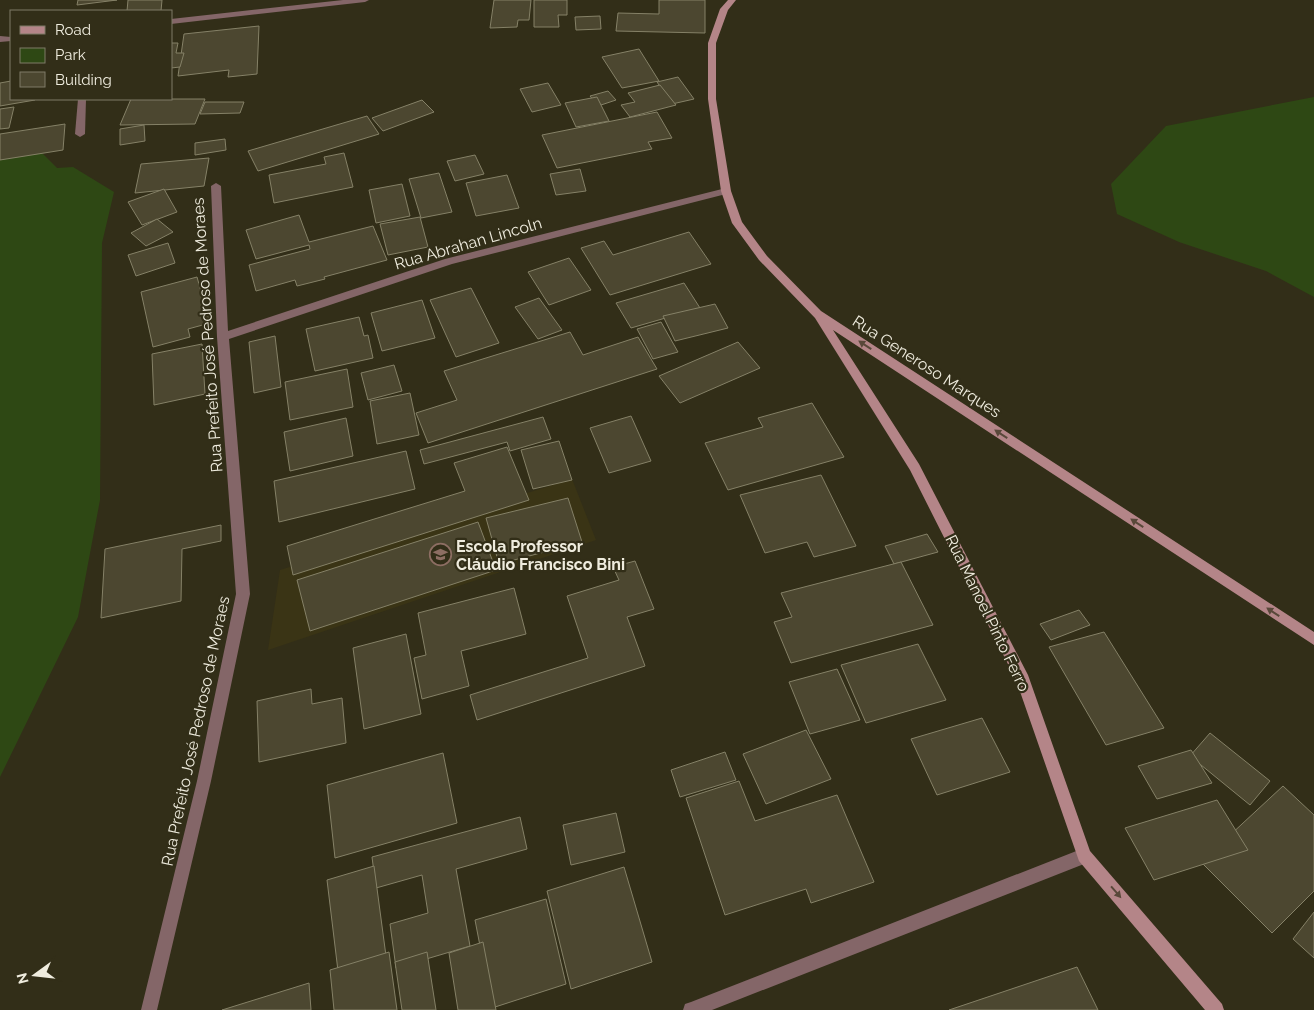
<svg xmlns="http://www.w3.org/2000/svg" width="1314" height="1010" viewBox="0 0 1314 1010" font-family="Raleway,sans-serif">
  <rect width="100%" height="100%" fill="#322e18"/>
  <path fill="#3a3415" d="M 572,479 L 596,540 L 268,650 L 280,570 Z"/>
  <g fill="#2e4814">
    <path d="M 1314,97 L 1314,297 L 1266,271 L 1179,242 L 1117,214 L 1111,184 L 1166,126 Z"/>
    <path d="M 0,138 L 31,142 L 57,168 L 73,167 L 114,192 L 102,243 L 100,500 L 78,617 L 0,777 Z"/>
  </g>
  <g fill="#4c4730" stroke="#858167">
    <path d="M 78,0 L 117,0 L 77,5 Z"/>
    <path d="M 128,0 L 162,0 L 161,11 L 127,11 Z"/>
    <path d="M 494,0 L 531,0 L 529,20 L 518,20 L 517,27 L 490,28 Z"/>
    <path d="M 534,0 L 567,0 L 567,15 L 558,15 L 559,27 L 534,27 Z"/>
    <path d="M 659,0 L 705,0 L 705,33 L 616,31 L 618,13 L 659,14 Z"/>
    <path d="M 600,16 L 601,29 L 576,30 L 575,17 Z"/>
    <path d="M 259,26 L 257,74 L 228,77 L 229,70 L 178,76 L 184,34 Z"/>
    <path d="M 171,43 L 178,43 L 176,53 L 184,53 L 180,67 L 171,68 Z"/>
    <path d="M 639,49 L 659,81 L 622,88 L 602,57 Z"/>
    <path d="M 678,77 L 694,99 L 672,104 L 657,82 Z"/>
    <path d="M 11,81 L 11,99 L 35,99 L 35,100 L 0,106 L 0,83 Z"/>
    <path d="M 548,83 L 561,105 L 532,112 L 520,89 Z"/>
    <path d="M 660,85 L 676,105 L 630,117 L 621,105 L 635,102 L 628,93 Z"/>
    <path d="M 608,91 L 616,100 L 598,106 L 590,96 Z"/>
    <path d="M 597,97 L 609,121 L 576,127 L 565,103 Z"/>
    <path d="M 131,99 L 205,99 L 195,124 L 120,125 Z"/>
    <path d="M 422,100 L 434,112 L 383,131 L 372,118 Z"/>
    <path d="M 205,102 L 244,102 L 240,113 L 200,114 Z"/>
    <path d="M 14,107 L 9,128 L 0,129 L 0,109 Z"/>
    <path d="M 657,112 L 672,138 L 648,142 L 652,149 L 557,168 L 542,135 Z"/>
    <path d="M 367,116 L 379,134 L 258,171 L 248,151 Z"/>
    <path d="M 65,124 L 63,150 L 0,160 L 0,134 Z"/>
    <path d="M 144,125 L 145,141 L 120,145 L 120,129 Z"/>
    <path d="M 225,139 L 226,150 L 195,155 L 195,143 Z"/>
    <path d="M 344,153 L 353,187 L 274,203 L 269,175 L 326,164 L 324,157 Z"/>
    <path d="M 475,155 L 484,174 L 455,181 L 447,161 Z"/>
    <path d="M 209,158 L 204,186 L 135,193 L 141,164 Z"/>
    <path d="M 580,169 L 586,191 L 556,195 L 550,174 Z"/>
    <path d="M 439,173 L 452,212 L 421,218 L 409,179 Z"/>
    <path d="M 507,175 L 519,208 L 476,216 L 466,183 Z"/>
    <path d="M 402,184 L 410,216 L 376,223 L 369,190 Z"/>
    <path d="M 164,189 L 177,212 L 142,225 L 128,202 Z"/>
    <path d="M 299,215 L 309,242 L 373,226 L 387,260 L 324,277 L 325,279 L 297,286 L 295,280 L 256,291 L 249,265 L 310,249 L 309,245 L 256,259 L 246,230 Z"/>
    <path d="M 420,217 L 428,247 L 388,255 L 380,224 Z"/>
    <path d="M 157,219 L 173,232 L 146,246 L 131,233 Z"/>
    <path d="M 689,232 L 711,264 L 610,295 L 581,248 L 604,241 L 613,255 Z"/>
    <path d="M 168,243 L 175,263 L 136,276 L 128,255 Z"/>
    <path d="M 569,258 L 591,290 L 549,305 L 528,272 Z"/>
    <path d="M 197,277 L 210,323 L 188,329 L 190,337 L 153,347 L 141,292 Z"/>
    <path d="M 684,283 L 700,308 L 631,328 L 616,303 Z"/>
    <path d="M 471,288 L 499,343 L 456,357 L 430,300 Z"/>
    <path d="M 539,298 L 562,330 L 538,339 L 515,307 Z"/>
    <path d="M 422,300 L 435,338 L 382,351 L 371,313 Z"/>
    <path d="M 715,304 L 728,328 L 675,341 L 663,316 Z"/>
    <path d="M 359,317 L 364,336 L 368,335 L 373,358 L 315,371 L 306,329 Z"/>
    <path d="M 661,322 L 678,352 L 653,359 L 637,329 Z"/>
    <path d="M 570,332 L 583,355 L 638,337 L 657,369 L 428,443 L 416,413 L 457,400 L 444,371 Z"/>
    <path d="M 275,336 L 281,387 L 254,393 L 249,342 Z"/>
    <path d="M 738,342 L 760,368 L 680,403 L 659,376 Z"/>
    <path d="M 202,344 L 205,394 L 154,405 L 152,354 Z"/>
    <path d="M 394,365 L 402,391 L 368,400 L 361,373 Z"/>
    <path d="M 347,369 L 353,407 L 290,420 L 285,382 Z"/>
    <path d="M 410,393 L 419,435 L 377,444 L 370,401 Z"/>
    <path d="M 812,403 L 844,457 L 728,490 L 705,443 L 763,427 L 758,418 Z"/>
    <path d="M 631,416 L 651,461 L 609,473 L 590,428 Z"/>
    <path d="M 543,417 L 551,439 L 510,451 L 507,442 L 424,464 L 420,450 Z"/>
    <path d="M 346,418 L 353,456 L 290,471 L 284,432 Z"/>
    <path d="M 559,441 L 572,480 L 533,489 L 521,450 Z"/>
    <path d="M 507,447 L 529,500 L 293,575 L 287,546 L 465,491 L 454,463 Z"/>
    <path d="M 406,451 L 415,489 L 279,522 L 274,481 Z"/>
    <path d="M 821,475 L 856,546 L 814,557 L 807,542 L 765,553 L 740,495 Z"/>
    <path d="M 568,498 L 582,542 L 499,564 L 486,518 Z"/>
    <path d="M 478,522 L 496,570 L 310,631 L 297,580 Z"/>
    <path d="M 221,525 L 221,541 L 182,549 L 181,601 L 101,618 L 105,549 Z"/>
    <path d="M 927,534 L 938,552 L 894,564 L 885,546 Z"/>
    <path d="M 635,561 L 654,609 L 627,617 L 645,666 L 477,720 L 470,695 L 588,658 L 567,596 L 619,580 L 613,567 Z"/>
    <path d="M 901,562 L 933,625 L 791,663 L 774,622 L 792,617 L 781,593 Z"/>
    <path d="M 514,588 L 526,634 L 461,651 L 469,686 L 422,699 L 414,658 L 426,655 L 418,613 Z"/>
    <path d="M 1079,610 L 1090,625 L 1051,640 L 1040,624 Z"/>
    <path d="M 1104,632 L 1164,728 L 1106,745 L 1049,647 Z"/>
    <path d="M 406,634 L 421,714 L 364,729 L 353,648 Z"/>
    <path d="M 918,644 L 946,700 L 866,723 L 841,665 Z"/>
    <path d="M 837,669 L 860,720 L 810,734 L 789,682 Z"/>
    <path d="M 311,689 L 312,704 L 342,698 L 346,743 L 259,762 L 257,701 Z"/>
    <path d="M 982,718 L 1010,772 L 937,795 L 911,739 Z"/>
    <path d="M 806,730 L 831,779 L 766,804 L 743,754 Z"/>
    <path d="M 1210,733 L 1270,781 L 1250,805 L 1190,756 Z"/>
    <path d="M 1191,750 L 1212,783 L 1157,799 L 1138,766 Z"/>
    <path d="M 725,752 L 736,780 L 680,797 L 671,770 Z"/>
    <path d="M 443,753 L 457,823 L 335,858 L 327,785 Z"/>
    <path d="M 739,781 L 755,821 L 837,795 L 874,882 L 811,903 L 806,889 L 725,915 L 686,798 Z"/>
    <path d="M 1283,786 L 1314,815 L 1314,891 L 1272,933 L 1201,862 Z"/>
    <path d="M 1217,800 L 1248,850 L 1154,880 L 1125,828 Z"/>
    <path d="M 616,813 L 625,852 L 571,865 L 563,825 Z"/>
    <path d="M 520,817 L 527,849 L 456,869 L 470,946 L 396,968 L 390,924 L 428,913 L 422,875 L 376,888 L 372,857 Z"/>
    <path d="M 374,866 L 386,956 L 338,971 L 327,880 Z"/>
    <path d="M 624,867 L 652,962 L 571,989 L 547,891 Z"/>
    <path d="M 546,899 L 566,984 L 492,1008 L 475,920 Z"/>
    <path d="M 1314,912 L 1314,958 L 1293,939 Z"/>
    <path d="M 483,942 L 496,1010 L 458,1010 L 449,953 Z"/>
    <path d="M 389,952 L 397,1010 L 334,1010 L 330,970 Z"/>
    <path d="M 427,952 L 436,1010 L 402,1010 L 395,962 Z"/>
    <path d="M 1077,967 L 1098,1010 L 949,1010 Z"/>
    <path d="M 309,983 L 311,1010 L 222,1010 Z"/>
  </g>
  <g fill="none" stroke-linecap="round" stroke-linejoin="round">
    <g fill="#846668" fill-rule="evenodd">
      <path d="M 343,0 L 369,0 L 365,2 L 171,24 L 171,19 Z"/>
      <path d="M 0,36 L 11,37 L 11,41 L 0,42 Z"/>
      <path d="M 78,99 L 86,99 L 85,134 L 80,137 L 75,134 Z"/>
      <path d="M 216,183 L 221,186 L 228,331 L 445,259 L 726,188 L 731,191 L 726,194 L 452,264 L 229,339 L 250,594 L 211,781 L 157,1010 L 141,1010 L 197,781 L 236,594 L 217,337 L 211,186 Z"/>
      <path d="M 1084,848 L 1089,851 L 1092,856 L 1089,861 L 1084,864 L 712,1010 L 683,1010 L 685,1004 L 691,1002 Z"/>
    </g>
    <path fill="#b48588" fill-rule="evenodd" d="M 728,0 L 736,0 L 728,10 L 716,43 L 716,99 L 731,191 L 742,222 L 767,256 L 821,311 L 1314,632 L 1314,645 L 833,330 L 919,464 L 1028,675 L 1090,851 L 1222,1004 L 1224,1010 L 1205,1010 L 1079,861 L 1016,680 L 910,470 L 815,318 L 759,260 L 732,223 L 721,191 L 708,99 L 708,43 L 720,9 Z"/>
  </g>
  <defs><path id="oneway-solid" d="M-6-.8H1V-3.2L6.5 0L1 3.2V.8H-6Z" transform="scale(1.25)"/></defs>
  <g fill="#59483a">
    <use href="#oneway-solid" transform="translate(865 345) rotate(-147)"/>
    <use href="#oneway-solid" transform="translate(1001 434) rotate(-147)"/>
    <use href="#oneway-solid" transform="translate(1137 523) rotate(-147)"/>
    <use href="#oneway-solid" transform="translate(1273 612) rotate(-147)"/>
    <use href="#oneway-solid" transform="translate(1116 892) rotate(49)"/>
  </g>
  <defs>
    <symbol id="school-ring" viewBox="-11 -11 22 22"><circle r="9.5" fill="#322e18" stroke="#8d6e63" stroke-width="1.5"/><path d="M0-5L7-2L0 1L-7-2ZM-4 1L0 2.5L4 1V4Q0 6-4 4Z" fill="#8d6e63"/></symbol>
  </defs>
  <g fill-rule="evenodd">
    <use href="#school-ring" x="428" y="542" width="25" height="25"/>
  </g>
  <g text-anchor="middle" stroke-width="4.5" stroke-linejoin="round" paint-order="stroke">
    <g font-size="16" fill="#efecde" stroke="#322e18">
      <text transform="translate(468 243) rotate(-16)" y="6">Rua Abrahan Lincoln</text>
      <text transform="translate(207 335) rotate(-94)" y="6">Rua Prefeito José Pedroso de Moraes</text>
      <text transform="translate(927 366) rotate(33)" y="6">Rua Generoso Marques</text>
      <text transform="translate(988 613) rotate(64)" y="6">Rua Manoel Pinto Ferro</text>
      <text transform="translate(195 731) rotate(-78)" y="6">Rua Prefeito José Pedroso de Moraes</text>
    </g>
    <g font-size="16" font-weight="bold" fill="#efecde" stroke="#322e18" text-anchor="start">
      <text x="456" y="552">Escola Professor<tspan x="456" dy="18">Cláudio Francisco Bini</tspan></text>
    </g>
  </g>
  <rect x="10" y="10" width="162" height="90" fill="#322e18" stroke="#7e7a67"/>
  <rect x="20" y="26" width="25" height="8" fill="#b48588" stroke="#7e7a67"/>
  <text x="55" y="35" font-size="15" fill="#efecde">Road</text>
  <rect x="20" y="48" width="25" height="15" fill="#2e4814" stroke="#7e7a67"/>
  <text x="55" y="60" font-size="15" fill="#efecde">Park</text>
  <rect x="20" y="72" width="25" height="15" fill="#4c4730" stroke="#7e7a67"/>
  <text x="55" y="85" font-size="15" fill="#efecde">Building</text>
  <g transform="translate(35 975) rotate(255)" stroke="#322e18" stroke-width="4" paint-order="stroke">
  <path d="M0-4L9 19L0 12L-9 19Z" fill="#efecde"/>
  <text y="-8" font-size="14" font-weight="bold" text-anchor="middle" fill="#efecde">N</text>
  </g>
</svg>
